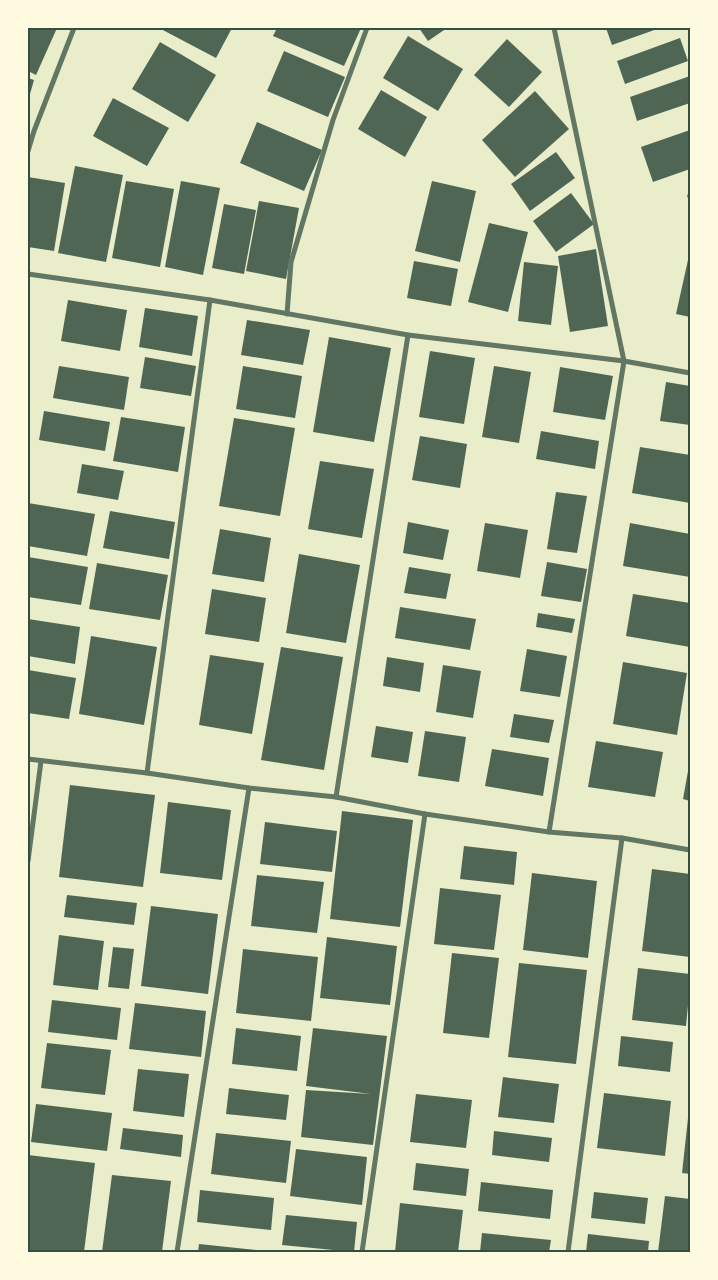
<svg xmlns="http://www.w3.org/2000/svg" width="718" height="1280" viewBox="0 0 718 1280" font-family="'IBM Plex Sans',sans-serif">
  <rect width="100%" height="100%" fill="#e9edc9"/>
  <g fill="#4f6655">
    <path d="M 28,28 L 57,28 L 36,75 L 28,71 Z"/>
    <path d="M 159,28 L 232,28 L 216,58 Z"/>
    <path d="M 277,28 L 361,28 L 344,66 L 273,36 Z"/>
    <path d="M 419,28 L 447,28 L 428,41 Z"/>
    <path d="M 606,28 L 660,28 L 612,45 Z"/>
    <path d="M 408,36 L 463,69 L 438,111 L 383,78 Z"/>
    <path d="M 680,38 L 688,61 L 625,84 L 617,61 Z"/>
    <path d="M 507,39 L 542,72 L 509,107 L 474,75 Z"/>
    <path d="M 160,42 L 216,75 L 188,122 L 132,89 Z"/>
    <path d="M 284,51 L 345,77 L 328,117 L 267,91 Z"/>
    <path d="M 690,76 L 690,103 L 637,121 L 630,97 Z"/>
    <path d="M 28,78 L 34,80 L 28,101 Z"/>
    <path d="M 381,90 L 427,117 L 405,157 L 358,129 Z"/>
    <path d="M 535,91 L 569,129 L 515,177 L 482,140 Z"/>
    <path d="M 113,98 L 169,128 L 147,166 L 93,136 Z"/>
    <path d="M 257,122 L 322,150 L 304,191 L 240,163 Z"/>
    <path d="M 690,130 L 690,169 L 653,182 L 641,147 Z"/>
    <path d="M 556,152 L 575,178 L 530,211 L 511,184 Z"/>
    <path d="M 75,166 L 123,175 L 106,262 L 58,253 Z"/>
    <path d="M 28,177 L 65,183 L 54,251 L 28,247 Z"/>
    <path d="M 126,181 L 174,189 L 160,267 L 112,258 Z"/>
    <path d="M 181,181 L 220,188 L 203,275 L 165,267 Z"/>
    <path d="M 432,181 L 476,191 L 460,262 L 415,251 Z"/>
    <path d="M 571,193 L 594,224 L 556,252 L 533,221 Z"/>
    <path d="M 690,194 L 690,206 L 687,195 Z"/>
    <path d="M 259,201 L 299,208 L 286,279 L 246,271 Z"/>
    <path d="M 224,204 L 256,210 L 244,274 L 212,268 Z"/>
    <path d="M 489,223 L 528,232 L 508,312 L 468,302 Z"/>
    <path d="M 596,249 L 608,326 L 570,332 L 558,256 Z"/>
    <path d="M 690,251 L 690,317 L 676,314 Z"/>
    <path d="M 414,261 L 458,269 L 451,306 L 407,298 Z"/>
    <path d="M 524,262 L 558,266 L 551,325 L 518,321 Z"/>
    <path d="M 68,300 L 127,310 L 120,351 L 61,341 Z"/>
    <path d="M 145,308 L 198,316 L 192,356 L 139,347 Z"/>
    <path d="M 247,320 L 310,330 L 303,365 L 241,355 Z"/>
    <path d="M 329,337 L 391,348 L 374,442 L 313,432 Z"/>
    <path d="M 430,351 L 475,358 L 464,424 L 419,417 Z"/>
    <path d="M 145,357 L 196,366 L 191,396 L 140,388 Z"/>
    <path d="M 59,366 L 129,377 L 124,410 L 53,398 Z"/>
    <path d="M 243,366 L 302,376 L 295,418 L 236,409 Z"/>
    <path d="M 494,366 L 531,372 L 519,443 L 482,437 Z"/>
    <path d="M 560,367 L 613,376 L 605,420 L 553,412 Z"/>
    <path d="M 666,382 L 690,386 L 690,425 L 660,421 Z"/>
    <path d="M 44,411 L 110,422 L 105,451 L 39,440 Z"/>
    <path d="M 121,417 L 185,427 L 178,472 L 113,461 Z"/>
    <path d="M 234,418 L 295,428 L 280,516 L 219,506 Z"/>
    <path d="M 541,431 L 599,441 L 595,469 L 536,459 Z"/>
    <path d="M 420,436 L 467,444 L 460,488 L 412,480 Z"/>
    <path d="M 640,447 L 690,455 L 690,503 L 632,493 Z"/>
    <path d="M 320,461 L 374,469 L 362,538 L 308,529 Z"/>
    <path d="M 82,464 L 124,471 L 118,500 L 77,493 Z"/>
    <path d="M 556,492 L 587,496 L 577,553 L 547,549 Z"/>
    <path d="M 28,503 L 95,514 L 87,556 L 28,546 Z"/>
    <path d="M 110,511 L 175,522 L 169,559 L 103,548 Z"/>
    <path d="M 408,522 L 449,530 L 443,560 L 403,553 Z"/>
    <path d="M 485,523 L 528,530 L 520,578 L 477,571 Z"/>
    <path d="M 630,523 L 690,534 L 690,577 L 623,566 Z"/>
    <path d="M 220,529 L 271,538 L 264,582 L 212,574 Z"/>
    <path d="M 299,554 L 360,565 L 346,643 L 286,633 Z"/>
    <path d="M 28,557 L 88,567 L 81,605 L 28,597 Z"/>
    <path d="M 547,562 L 587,569 L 581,602 L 541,596 Z"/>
    <path d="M 97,563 L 168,575 L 160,620 L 89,609 Z"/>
    <path d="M 409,567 L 451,574 L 446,599 L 404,593 Z"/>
    <path d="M 212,589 L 266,598 L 259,642 L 205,634 Z"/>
    <path d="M 633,594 L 690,603 L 690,647 L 626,636 Z"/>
    <path d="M 400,607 L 476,619 L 470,650 L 395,638 Z"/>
    <path d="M 538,613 L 575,619 L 572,633 L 536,627 Z"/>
    <path d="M 28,619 L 80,627 L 75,664 L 28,656 Z"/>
    <path d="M 91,636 L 157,647 L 144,725 L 79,714 Z"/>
    <path d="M 281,647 L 343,657 L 324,770 L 261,760 Z"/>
    <path d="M 527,649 L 567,656 L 560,697 L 520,691 Z"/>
    <path d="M 210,655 L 264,663 L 252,734 L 199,725 Z"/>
    <path d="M 387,657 L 424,663 L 420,692 L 383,686 Z"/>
    <path d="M 623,662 L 687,673 L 677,735 L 613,724 Z"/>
    <path d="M 443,665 L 481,671 L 473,718 L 436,712 Z"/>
    <path d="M 28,670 L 76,678 L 69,719 L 28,713 Z"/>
    <path d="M 514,714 L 554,720 L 549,743 L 510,737 Z"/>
    <path d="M 376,726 L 413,732 L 408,763 L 371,757 Z"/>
    <path d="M 425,731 L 466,737 L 459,782 L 418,776 Z"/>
    <path d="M 596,741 L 663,752 L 655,797 L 588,787 Z"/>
    <path d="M 492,749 L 549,758 L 543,796 L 485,786 Z"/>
    <path d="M 690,760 L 690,801 L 683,799 Z"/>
    <path d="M 70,785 L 155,795 L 143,887 L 59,877 Z"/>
    <path d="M 168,802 L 231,810 L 222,880 L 160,873 Z"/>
    <path d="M 342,811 L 413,820 L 400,927 L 330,919 Z"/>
    <path d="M 265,822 L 337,831 L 332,872 L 260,864 Z"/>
    <path d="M 464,846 L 517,852 L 514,885 L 460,879 Z"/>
    <path d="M 652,869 L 690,874 L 690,957 L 642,951 Z"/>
    <path d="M 532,873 L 597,881 L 588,958 L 523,950 Z"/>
    <path d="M 257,875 L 324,882 L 317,933 L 251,926 Z"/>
    <path d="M 440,888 L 501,895 L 494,950 L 434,944 Z"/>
    <path d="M 67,895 L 137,903 L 134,925 L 64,917 Z"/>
    <path d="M 151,906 L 218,914 L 208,994 L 141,986 Z"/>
    <path d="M 59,935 L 104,941 L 98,990 L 53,985 Z"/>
    <path d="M 327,937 L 397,946 L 390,1005 L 320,998 Z"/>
    <path d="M 113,947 L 134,949 L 129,989 L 108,987 Z"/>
    <path d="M 243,949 L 318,957 L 311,1021 L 236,1013 Z"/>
    <path d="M 452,953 L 499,958 L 489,1038 L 443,1033 Z"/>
    <path d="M 519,963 L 587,970 L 576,1064 L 508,1057 Z"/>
    <path d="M 638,968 L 690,974 L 690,985 L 686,1026 L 632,1020 Z"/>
    <path d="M 52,1000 L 121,1008 L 117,1040 L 48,1032 Z"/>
    <path d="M 135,1003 L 206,1011 L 201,1057 L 129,1049 Z"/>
    <path d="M 236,1028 L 301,1036 L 297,1071 L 232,1064 Z"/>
    <path d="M 313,1028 L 387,1036 L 373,1145 L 301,1137 L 306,1090 L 371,1094 L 306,1086 Z"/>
    <path d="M 621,1036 L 673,1042 L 670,1072 L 618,1066 Z"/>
    <path d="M 47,1043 L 111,1050 L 105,1095 L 41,1088 Z"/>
    <path d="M 138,1069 L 189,1074 L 184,1117 L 133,1111 Z"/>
    <path d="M 503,1077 L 559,1084 L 554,1123 L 498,1117 Z"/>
    <path d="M 229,1088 L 289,1095 L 286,1120 L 226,1114 Z"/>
    <path d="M 604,1093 L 671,1101 L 665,1156 L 597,1148 Z"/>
    <path d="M 416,1094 L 472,1100 L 466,1148 L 410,1142 Z"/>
    <path d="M 36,1104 L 112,1113 L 107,1151 L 31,1142 Z"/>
    <path d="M 689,1109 L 690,1109 L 690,1174 L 682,1173 Z"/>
    <path d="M 123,1128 L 183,1135 L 181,1157 L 120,1149 Z"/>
    <path d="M 494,1131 L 552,1138 L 549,1162 L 492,1155 Z"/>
    <path d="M 216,1133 L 291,1141 L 286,1183 L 211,1174 Z"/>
    <path d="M 296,1149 L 367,1157 L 362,1205 L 290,1196 Z"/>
    <path d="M 28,1155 L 95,1163 L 84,1252 L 28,1252 Z"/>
    <path d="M 416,1163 L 469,1169 L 466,1196 L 413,1190 Z"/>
    <path d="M 112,1175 L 171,1181 L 162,1252 L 102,1252 Z"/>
    <path d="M 481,1182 L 553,1190 L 550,1219 L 478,1211 Z"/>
    <path d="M 200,1190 L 274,1198 L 271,1230 L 197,1222 Z"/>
    <path d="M 594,1192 L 648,1198 L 645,1224 L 591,1218 Z"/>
    <path d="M 665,1196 L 690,1199 L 690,1252 L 658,1252 Z"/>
    <path d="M 400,1203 L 463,1210 L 458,1252 L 395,1252 Z"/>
    <path d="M 286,1215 L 357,1222 L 354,1252 L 282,1245 Z"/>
    <path d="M 482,1233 L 551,1240 L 549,1252 L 480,1252 Z"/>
    <path d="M 588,1234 L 649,1241 L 648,1252 L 586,1252 Z"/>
    <path d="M 199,1244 L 266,1251 L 266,1252 L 198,1252 Z"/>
  </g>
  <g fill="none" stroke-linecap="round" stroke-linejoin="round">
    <g stroke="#617663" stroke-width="5">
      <path d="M 28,151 L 34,131 L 74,28"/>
      <path d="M 28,274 L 210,300 L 408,335 L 624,361 L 690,373"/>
      <path d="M 287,314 L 291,262 L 333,120 L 367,28"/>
      <path d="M 28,759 L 147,773 L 249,788 L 336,797 L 425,814 L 549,832 L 622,838 L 690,850"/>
      <path d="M 147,773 L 210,300"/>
      <path d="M 336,797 L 408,335"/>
      <path d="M 549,832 L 624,361 L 554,28"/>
      <path d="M 28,861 L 41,761"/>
      <path d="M 177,1252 L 249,788"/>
      <path d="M 362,1252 L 425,814"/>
      <path d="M 568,1252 L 622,838"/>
    </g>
  </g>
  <rect width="718" height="1280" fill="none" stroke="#fefae0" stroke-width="58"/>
  <rect x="29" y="29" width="660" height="1222" fill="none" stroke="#344e41" stroke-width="2"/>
</svg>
